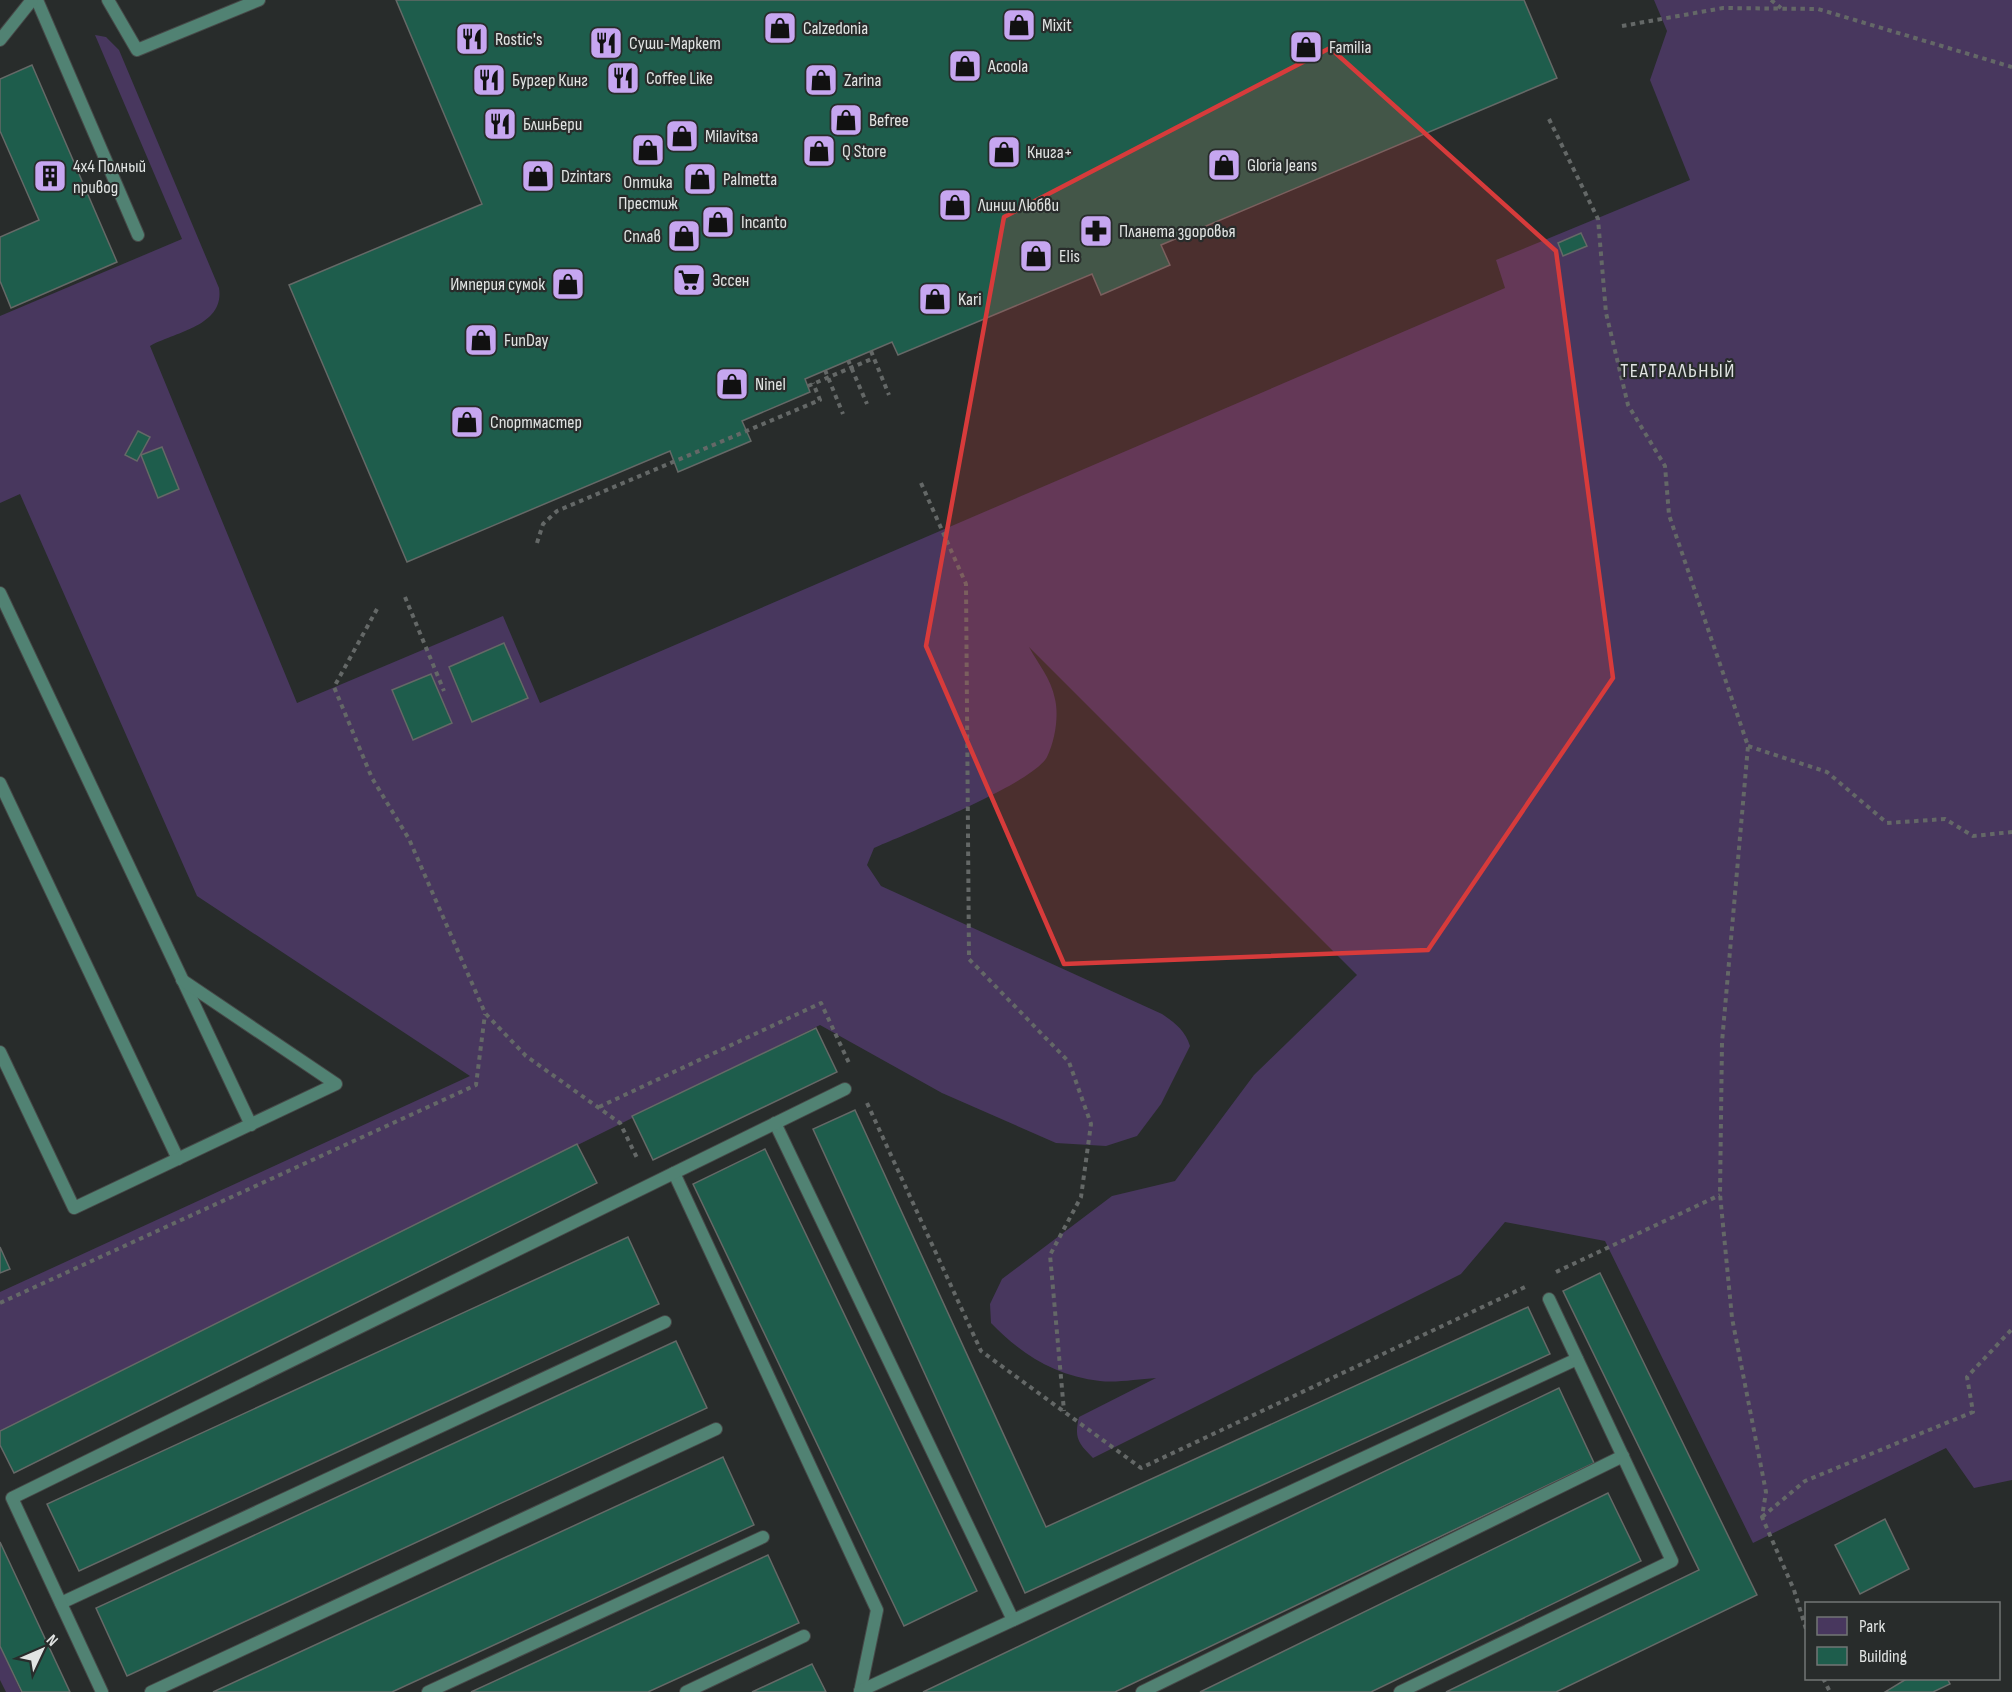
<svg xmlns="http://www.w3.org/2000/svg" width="2012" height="1692" viewBox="0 0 2012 1692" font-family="'Sofia Sans Condensed',sans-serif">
  <rect width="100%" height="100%" fill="#282c2b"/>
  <g fill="#48375e">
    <path d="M 1654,0 L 2012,0 L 2012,1480 L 1974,1488 L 1946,1448 L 1753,1543 L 1605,1241 L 1505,1222 L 1461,1274 L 1093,1458 C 1078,1443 1074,1438 1079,1417 L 1156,1378 C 1138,1379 1117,1383 1100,1381 C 1055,1376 1021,1354 991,1323 L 990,1304 L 1002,1279 L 1112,1196 L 1175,1181 L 1254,1075 L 1357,975 L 1029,647 C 1038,664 1051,678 1055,699 C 1059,716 1055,741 1047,757 C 1032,784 908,833 874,848 L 867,865 L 881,886 L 1162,1014 C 1175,1023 1185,1030 1190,1046 L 1161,1104 L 1137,1136 L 1106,1146 L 1056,1143 L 942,1093 L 820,1025 L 0,1431 L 0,1292 L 470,1076 L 197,896 L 20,494 L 0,503 L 0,316 L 182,239 L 95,35 L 106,37 L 119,50 L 219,288 C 225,326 175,332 150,346 L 297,703 L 503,616 L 540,703 L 1505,288 L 1496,260 L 1690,180 L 1650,80 L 1667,31 Z"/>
    <path d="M 0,1646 L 21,1692 L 6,1692 L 0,1680 Z"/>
  </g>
  <g fill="#1e5d4c" stroke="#656967" stroke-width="1.5">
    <path d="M 396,0 L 1524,0 L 1557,78 L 1161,245 L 1170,265 L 1101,295 L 1092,274 L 898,355 L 892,342 L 805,379 L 810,392 L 742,421 L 751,441 L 678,472 L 670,451 L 407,562 L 289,285 L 482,204 Z"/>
    <path d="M 32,65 L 117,262 L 11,308 L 0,281 L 0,237 L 39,220 L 0,131 L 0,79 Z"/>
    <path d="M 1581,233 L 1587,246 L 1563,256 L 1558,243 Z"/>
    <path d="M 138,431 L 150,437 L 137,461 L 125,455 Z"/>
    <path d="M 162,447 L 179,489 L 158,498 L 141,455 Z"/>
    <path d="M 504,643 L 528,698 L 472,722 L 449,667 Z"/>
    <path d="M 431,674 L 452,723 L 413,740 L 392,690 Z"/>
    <path d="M 816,1028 L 837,1072 L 653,1160 L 632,1116 Z"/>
    <path d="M 855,1110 L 1046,1527 L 1528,1307 L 1550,1354 L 1025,1593 L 813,1129 Z"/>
    <path d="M 577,1144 L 597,1183 L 14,1473 L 0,1445 L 0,1431 Z"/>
    <path d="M 765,1149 L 977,1591 L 904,1626 L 693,1184 Z"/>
    <path d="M 628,1237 L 659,1304 L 79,1571 L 47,1504 Z"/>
    <path d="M 0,1247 L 10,1269 L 0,1273 Z"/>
    <path d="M 1600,1273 L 1757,1595 L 1556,1692 L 1446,1692 L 1699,1570 L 1563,1291 Z"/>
    <path d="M 676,1341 L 707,1408 L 127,1676 L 96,1608 Z"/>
    <path d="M 1559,1388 L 1594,1463 L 1115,1692 L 923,1692 Z"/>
    <path d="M 723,1457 L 754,1525 L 392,1692 L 213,1692 Z"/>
    <path d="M 1608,1493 L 1641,1561 L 1371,1692 L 1200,1692 Z"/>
    <path d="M 1885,1519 L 1909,1569 L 1860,1594 L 1835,1545 Z"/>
    <path d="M 0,1542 L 70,1692 L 22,1692 L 0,1646 Z"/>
    <path d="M 768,1555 L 799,1623 L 648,1692 L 471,1692 Z"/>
    <path d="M 812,1664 L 826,1692 L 752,1692 Z"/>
    <path d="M 1908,1678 L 1947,1678 L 1950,1684 L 1933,1692 L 1885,1692 Z"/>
  </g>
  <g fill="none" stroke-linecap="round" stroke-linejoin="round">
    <defs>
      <g id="lane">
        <path d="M 37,0 L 138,235"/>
        <path d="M 108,0 L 137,50 L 259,0"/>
        <path d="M 0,40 L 32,0"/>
        <path d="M 0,593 L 251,1125"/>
        <path d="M 0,783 L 178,1159"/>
        <path d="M 0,1052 L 74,1208 L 336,1084 L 182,980"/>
        <path d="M 775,1123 L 1013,1620"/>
        <path d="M 674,1173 L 877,1610 L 860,1692"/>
        <path d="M 61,1603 L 665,1322"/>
        <path d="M 860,1691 L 1577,1359"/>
        <path d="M 102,1692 L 12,1498 L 845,1089"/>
        <path d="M 151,1692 L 716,1429"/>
        <path d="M 428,1692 L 763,1537"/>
        <path d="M 686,1692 L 804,1636"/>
        <path d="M 1142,1692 L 1623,1456"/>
        <path d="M 1400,1692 L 1672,1561 L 1549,1299"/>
      </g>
    </defs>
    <use href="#lane" stroke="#464948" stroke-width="14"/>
    <g stroke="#646867" stroke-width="4" stroke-dasharray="4.5 4.5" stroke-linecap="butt">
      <path d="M 1771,0 L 1781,8"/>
      <path d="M 1622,26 L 1723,8 L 1818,9 L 2012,67"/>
      <path d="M 1549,119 L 1598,219 L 1606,313 L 1628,405 L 1665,466 L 1669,515 L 1748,746 L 1722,1042 L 1720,1194 L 1732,1318 L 1766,1492 L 1762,1517 L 1794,1590 L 1806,1629"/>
      <path d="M 871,351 L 889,395"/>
      <path d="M 848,360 L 867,404"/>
      <path d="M 825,370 L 843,414"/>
      <path d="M 808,386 L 874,358"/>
      <path d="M 921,483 L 966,584 L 969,959 L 1069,1062 L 1091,1124 L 1081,1197 L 1050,1255 L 1064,1411"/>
      <path d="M 537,543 L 543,524 L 557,511 L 820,400 L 813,383"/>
      <path d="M 405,597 L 444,691"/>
      <path d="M 377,609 L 334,687 L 372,778 L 409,839 L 485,1013 L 526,1056 L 620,1123 L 638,1160"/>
      <path d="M 1748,746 L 1827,772 L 1887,823 L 1945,819 L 1973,836 L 2012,832"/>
      <path d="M 867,1103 L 981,1351 L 1141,1468 L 1525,1287"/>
      <path d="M 599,1107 L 821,1003 L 849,1063"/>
      <path d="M 1556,1272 L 1720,1195"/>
      <path d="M 0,1303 L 476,1085 L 485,1014"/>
      <path d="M 1762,1517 L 1805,1481 L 1973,1412 L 1967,1377 L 2012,1329"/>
      <path d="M 1823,1678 L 1830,1692"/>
    </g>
    <use href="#lane" stroke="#518273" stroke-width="12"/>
  </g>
  <path fill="#d73b3b" fill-opacity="0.2" stroke="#d73b3b" stroke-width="4.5" stroke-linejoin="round" d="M 1330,48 L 1556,251 L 1613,678 L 1428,950 L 1064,964 L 926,646 L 1004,217 Z"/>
  <defs>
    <symbol id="shop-square" viewBox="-11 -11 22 22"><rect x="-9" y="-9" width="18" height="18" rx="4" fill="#c6a6f0" stroke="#282c2b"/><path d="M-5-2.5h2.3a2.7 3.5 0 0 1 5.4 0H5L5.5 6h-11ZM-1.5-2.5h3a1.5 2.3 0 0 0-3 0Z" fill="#111"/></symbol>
    <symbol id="restaurant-square" viewBox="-11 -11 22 22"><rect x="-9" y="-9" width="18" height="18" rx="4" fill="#c6a6f0" stroke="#282c2b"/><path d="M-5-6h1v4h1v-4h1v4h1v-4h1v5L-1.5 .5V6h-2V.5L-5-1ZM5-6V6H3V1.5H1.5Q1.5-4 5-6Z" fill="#111"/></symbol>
    <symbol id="building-square" viewBox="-11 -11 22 22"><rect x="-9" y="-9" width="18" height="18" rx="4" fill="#c6a6f0" stroke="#282c2b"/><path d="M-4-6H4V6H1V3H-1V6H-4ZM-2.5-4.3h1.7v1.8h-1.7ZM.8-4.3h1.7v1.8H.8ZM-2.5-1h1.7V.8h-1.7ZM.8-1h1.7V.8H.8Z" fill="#111"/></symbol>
    <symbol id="pharmacy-square" viewBox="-11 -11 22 22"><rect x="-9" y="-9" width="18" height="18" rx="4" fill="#c6a6f0" stroke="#282c2b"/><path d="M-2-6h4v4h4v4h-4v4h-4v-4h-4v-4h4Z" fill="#111"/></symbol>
    <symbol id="supermarket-square" viewBox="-11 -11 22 22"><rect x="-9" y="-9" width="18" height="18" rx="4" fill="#c6a6f0" stroke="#282c2b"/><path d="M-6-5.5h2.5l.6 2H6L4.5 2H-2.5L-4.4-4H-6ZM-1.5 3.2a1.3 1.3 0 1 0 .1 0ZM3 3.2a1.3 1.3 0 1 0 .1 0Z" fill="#111"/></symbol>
  </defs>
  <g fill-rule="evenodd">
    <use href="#shop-square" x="1000" y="6" width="38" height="38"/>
    <use href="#shop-square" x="761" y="9" width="38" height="38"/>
    <use href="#restaurant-square" x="453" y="20" width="38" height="38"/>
    <use href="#restaurant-square" x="587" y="24" width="38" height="38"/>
    <use href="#shop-square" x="1287" y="28" width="38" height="38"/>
    <use href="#shop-square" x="946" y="47" width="38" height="38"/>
    <use href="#restaurant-square" x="604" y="59" width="38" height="38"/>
    <use href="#restaurant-square" x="470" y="61" width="38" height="38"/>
    <use href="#shop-square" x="802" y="61" width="38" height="38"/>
    <use href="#shop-square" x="827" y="101" width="38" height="38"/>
    <use href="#restaurant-square" x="481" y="105" width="38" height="38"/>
    <use href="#shop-square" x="663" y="117" width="38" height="38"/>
    <use href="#shop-square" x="629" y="131" width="38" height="38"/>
    <use href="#shop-square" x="800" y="132" width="38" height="38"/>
    <use href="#shop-square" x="985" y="133" width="38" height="38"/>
    <use href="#shop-square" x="1205" y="146" width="38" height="38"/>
    <use href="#building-square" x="31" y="157" width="38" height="38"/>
    <use href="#shop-square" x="519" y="157" width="38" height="38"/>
    <use href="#shop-square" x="681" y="160" width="38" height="38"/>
    <use href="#shop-square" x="936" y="186" width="38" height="38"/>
    <use href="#shop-square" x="699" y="203" width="38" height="38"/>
    <use href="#pharmacy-square" x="1077" y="212" width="38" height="38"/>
    <use href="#shop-square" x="665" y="217" width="38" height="38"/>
    <use href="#shop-square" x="1017" y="237" width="38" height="38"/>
    <use href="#supermarket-square" x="670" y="261" width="38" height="38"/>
    <use href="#shop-square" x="549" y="265" width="38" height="38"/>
    <use href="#shop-square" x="916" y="280" width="38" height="38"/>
    <use href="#shop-square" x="462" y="321" width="38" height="38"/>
    <use href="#shop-square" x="713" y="365" width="38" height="38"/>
    <use href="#shop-square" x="448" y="403" width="38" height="38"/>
  </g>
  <g text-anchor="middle" stroke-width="4.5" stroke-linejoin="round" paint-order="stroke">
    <g font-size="18" fill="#e1e4e3" stroke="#282c2b" text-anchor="start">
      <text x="1042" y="31">Mixit</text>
      <text x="803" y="34">Calzedonia</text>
      <text x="495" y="45">Rostic's</text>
      <text x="629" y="49">Суши-Маркет</text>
      <text x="1329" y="53">Familia</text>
      <text x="988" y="72">Acoola</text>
      <text x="646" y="84">Coffee Like</text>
      <text x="512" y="86">Бургер Кинг</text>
      <text x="844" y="86">Zarina</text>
      <text x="869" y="126">Befree</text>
      <text x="523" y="130">БлинБери</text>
      <text x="705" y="142">Milavitsa</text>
      <text x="842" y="157">Q Store</text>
      <text x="1027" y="158">Книга+</text>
      <text x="1247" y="171">Gloria Jeans</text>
      <text x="73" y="172">4x4 Полный<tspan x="73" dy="21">привод</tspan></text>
      <text x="561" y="182">Dzintars</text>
      <text x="723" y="185">Palmetta</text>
      <text x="648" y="188" text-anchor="middle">Оптика<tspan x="648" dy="21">Престиж</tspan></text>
      <text x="978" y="211">Линии Любви</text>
      <text x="741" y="228">Incanto</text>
      <text x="1119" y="237">Планета здоровья</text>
      <text x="661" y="242" text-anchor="end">Сплав</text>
      <text x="1059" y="262">Elis</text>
      <text x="712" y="286">Эссен</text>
      <text x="545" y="290" text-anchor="end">Империя сумок</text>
      <text x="958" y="305">Kari</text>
      <text x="504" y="346">FunDay</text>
      <text x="755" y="390">Ninel</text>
      <text x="490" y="428">Спортмастер</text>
    </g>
    <g font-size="20" letter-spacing="1.5" fill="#e1e4e3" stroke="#282c2b">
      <text x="1678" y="377">ТЕАТРАЛЬНЫЙ</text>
    </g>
  </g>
  <rect x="1805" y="1602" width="195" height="78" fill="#282c2b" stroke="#727675" stroke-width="1.5"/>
  <rect x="1817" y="1617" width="30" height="18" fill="#48375e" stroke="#727675" stroke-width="1.5"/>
  <text x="1859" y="1632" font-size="18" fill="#e1e4e3">Park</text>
  <rect x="1817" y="1647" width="30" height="18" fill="#1e5d4c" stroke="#727675" stroke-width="1.5"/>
  <text x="1859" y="1662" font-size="18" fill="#e1e4e3">Building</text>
  <g transform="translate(42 1650) rotate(46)" stroke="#282c2b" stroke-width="4.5" paint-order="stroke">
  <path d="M0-4.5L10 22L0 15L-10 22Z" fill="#e1e4e3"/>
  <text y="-9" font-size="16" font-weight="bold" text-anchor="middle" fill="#e1e4e3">N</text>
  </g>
</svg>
